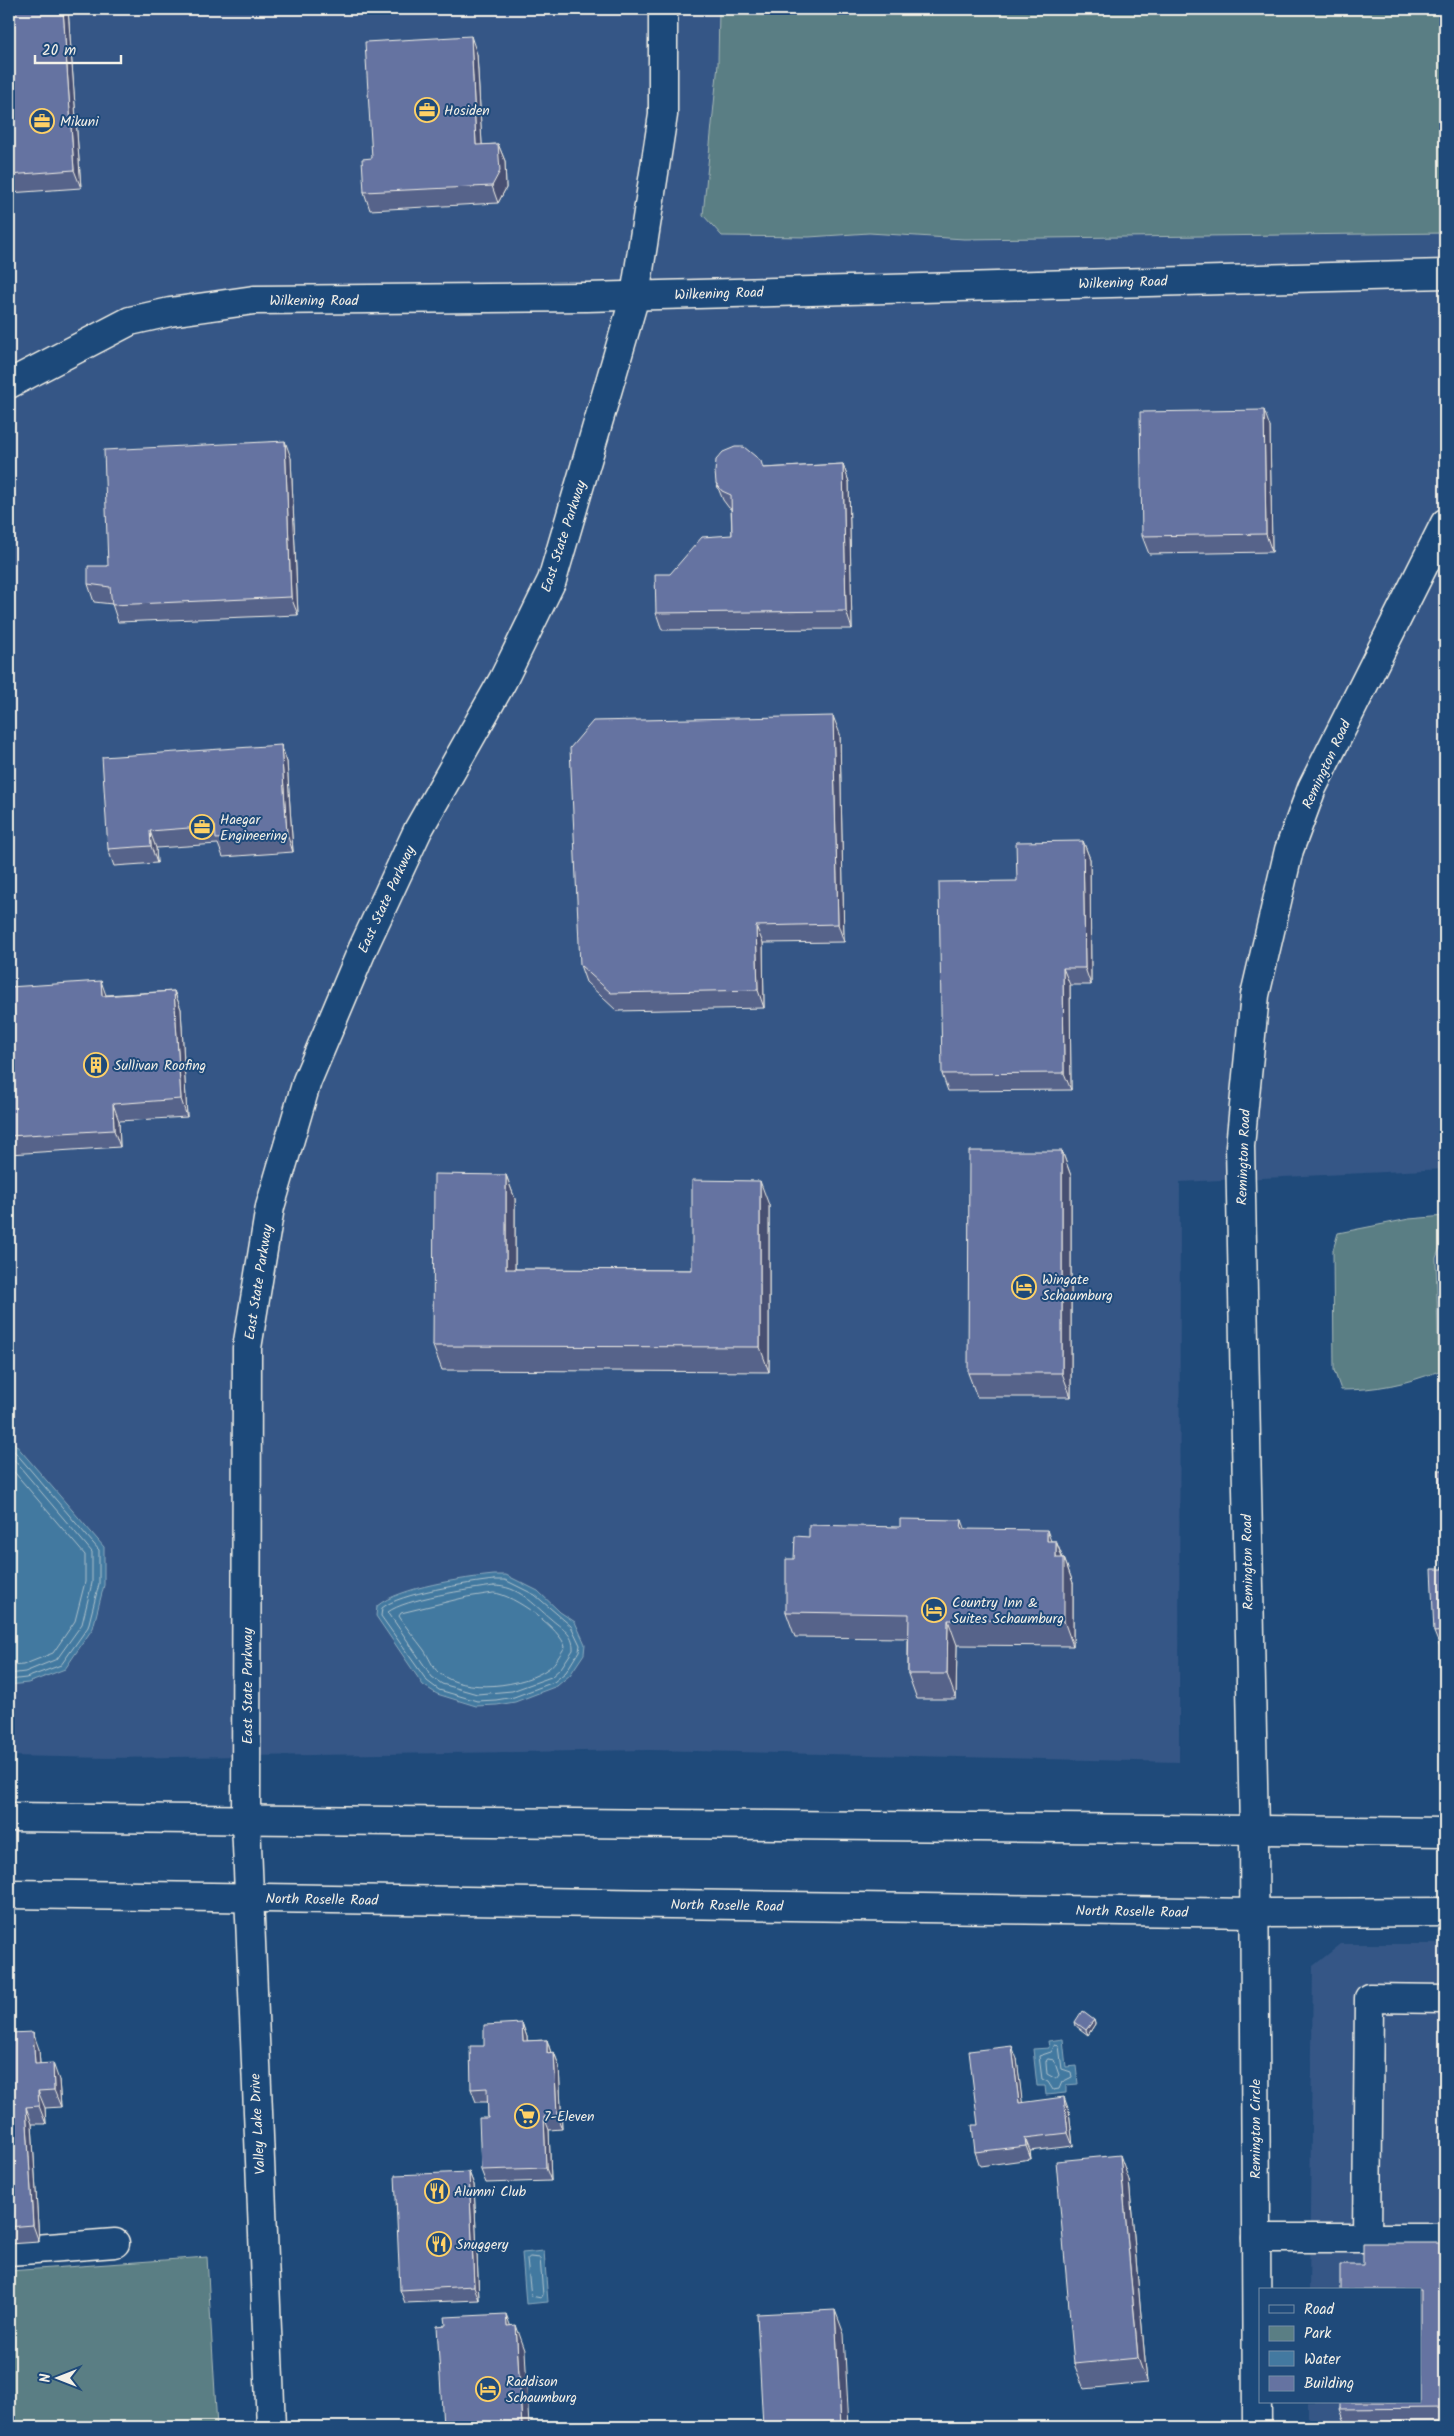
<svg xmlns="http://www.w3.org/2000/svg" width="1454" height="2436" viewBox="0 0 1454 2436" font-family="Kalam,sans-serif">
  <rect width="100%" height="100%" fill="#1f4a7a"/>
  <filter id="ink" filterUnits="userSpaceOnUse"><feTurbulence type="fractalNoise" baseFrequency=".02" numOctaves="2"/><feDisplacementMap in="SourceGraphic" scale="10" xChannelSelector="R" yChannelSelector="G"/><feConvolveMatrix kernelMatrix="1 2 1 2 8 2 1 2 1" color-interpolation-filters="sRGB"/></filter>
  <g filter="url(#ink)">
    <g fill="#345686">
      <path d="M 9,9 L 1445,9 L 1445,1169 L 1180,1182 L 1179,1762 L 650,1750 L 109,1758 L 9,1756 Z"/>
      <path d="M 1341,1944 L 1445,1944 L 1445,2427 L 1308,2427 L 1308,2402 L 1420,2402 L 1420,2290 L 1309,2290 L 1313,1966 Z"/>
    </g>
    <g fill="#5a7e84" stroke="#a7b8b6">
      <path d="M 719,9 L 1445,9 L 1445,233 L 964,239 L 869,233 L 809,237 L 722,236 L 703,215 L 718,64 Z"/>
      <path d="M 1445,1216 L 1445,1234 L 1436,1258 L 1439,1371 C 1406,1384 1376,1390 1341,1390 L 1334,1370 L 1333,1250 L 1338,1233 L 1409,1219 Z"/>
      <path d="M 207,2257 L 217,2427 L 9,2427 L 9,2271 Z"/>
    </g>
    <g fill="#4379a0" stroke="#8aa9bd">
      <path d="M 9,1437 L 104,1547 L 104,1585 L 93,1628 L 65,1669 L 28,1683 L 9,1685 Z"/>
      <path d="M 494,1575 L 506,1575 L 538,1591 L 560,1612 L 575,1622 L 585,1644 L 584,1654 L 570,1675 L 557,1686 L 515,1702 L 497,1705 L 476,1706 L 437,1694 L 423,1685 L 376,1616 L 377,1606 C 400,1587 464,1578 494,1575 Z"/>
      <path d="M 1063,2039 L 1066,2067 L 1076,2066 L 1078,2084 L 1066,2085 L 1066,2093 L 1046,2095 L 1045,2086 L 1037,2086 L 1033,2049 L 1049,2048 L 1048,2041 Z"/>
      <path d="M 544,2251 L 548,2302 L 526,2304 L 522,2253 Z"/>
    </g>
    <g fill="none" stroke-linecap="round" stroke-linejoin="round">
      <g stroke="#adc1cb" stroke-width="1">
        <path d="M 9,1445 L 99,1550 L 99,1584 L 88,1627 L 61,1665 L 26,1678 L 9,1680"/>
        <path d="M 9,1454 L 92,1552 L 92,1583 L 82,1624 L 57,1659 L 25,1672 L 9,1674"/>
        <path d="M 9,1466 L 85,1555 L 85,1582 L 75,1621 L 53,1653 L 23,1665 L 9,1666"/>
        <path d="M 494,1580 L 505,1580 L 535,1595 L 571,1626 L 580,1645 L 579,1651 L 566,1672 L 554,1682 L 514,1697 L 496,1700 L 477,1701 L 439,1690 L 427,1681 L 381,1616 L 382,1608 C 400,1593 469,1583 494,1580 Z"/>
        <path d="M 494,1586 C 519,1586 533,1604 551,1619 C 561,1628 574,1634 573,1650 L 561,1668 L 551,1677 L 512,1691 L 477,1694 L 442,1684 L 432,1677 L 388,1612 C 405,1599 470,1589 494,1586 Z"/>
        <path d="M 494,1593 C 513,1594 562,1630 565,1647 C 560,1654 556,1663 549,1668 C 524,1687 464,1694 439,1673 C 432,1667 429,1657 424,1650 C 416,1639 406,1628 399,1616 L 401,1613 L 467,1597 Z"/>
        <path d="M 1055,2045 L 1059,2046 L 1062,2069 L 1071,2072 L 1072,2077 L 1062,2082 L 1059,2089 L 1053,2090 L 1048,2082 L 1042,2079 L 1039,2056 L 1051,2052 Z"/>
        <path d="M 1048,2059 L 1054,2060 L 1059,2075 L 1056,2079 L 1047,2074 L 1046,2062 Z"/>
        <path d="M 530,2257 L 540,2258 L 543,2295 L 541,2298 L 531,2296 L 527,2260 Z"/>
      </g>
      <defs>
        <g id="minor">
          <path d="M 9,384 L 130,321 L 170,312 L 254,300 L 587,297 L 1445,274"/>
          <path d="M 1256,2238 L 1445,2238"/>
          <path d="M 1367,2238 L 1369,1998 L 1445,1999"/>
          <path d="M 9,2251 L 115,2243"/>
          <path d="M 271,2427 L 246,1821 L 247,1348 L 270,1207 L 307,1081 L 363,948 L 418,830 L 503,680 L 552,580 L 635,296 L 663,115 L 663,9"/>
          <path d="M 1257,2427 L 1254,1831 L 1240,1146 L 1255,995 L 1289,850 L 1312,788 L 1445,523"/>
        </g>
        <g id="major">
          <path d="M 9,1817 L 1445,1832"/>
          <path d="M 9,1894 L 1253,1913 L 1445,1912"/>
        </g>
      </defs>
      <use href="#minor" stroke="#f4f1e8" stroke-width="31"/>
      <use href="#major" stroke="#f4f1e8" stroke-width="31"/>
      <use href="#minor" stroke="#1f4a7a" stroke-width="28"/>
      <use href="#major" stroke="#1f4a7a" stroke-width="28"/>
    </g>
    <g fill="#57638a" stroke="#f4f1e8">
      <path d="M 9,9 L 68,9 L 81,188 L 9,193 Z"/>
      <path d="M 477,54 L 482,145 L 498,144 L 505,161 L 506,188 L 498,203 L 370,210 L 364,192 L 372,158 Z"/>
      <path d="M 1270,427 L 1272,552 L 1149,554 L 1142,536 Z"/>
      <path d="M 291,458 L 298,615 L 118,622 L 112,604 L 94,602 L 88,584 L 108,566 Z"/>
      <path d="M 843,464 L 849,482 L 852,629 L 662,630 L 656,613 L 670,574 L 732,535 L 731,509 L 729,508 L 723,500 L 716,483 L 763,468 Z"/>
      <path d="M 840,734 L 844,942 L 763,943 L 764,1008 L 617,1011 L 586,982 L 580,965 Z"/>
      <path d="M 281,745 L 287,762 L 293,852 L 223,857 L 218,844 L 156,848 L 157,863 L 114,866 L 108,849 Z"/>
      <path d="M 1083,841 L 1090,859 L 1091,985 L 1070,985 L 1071,1090 L 948,1091 L 942,1074 L 1017,881 Z"/>
      <path d="M 9,987 L 106,995 L 174,991 L 181,1009 L 187,1117 L 119,1121 L 120,1147 L 9,1154 Z"/>
      <path d="M 1062,1151 L 1071,1176 L 1071,1397 L 977,1397 L 968,1373 Z"/>
      <path d="M 506,1175 L 515,1199 L 515,1269 L 692,1270 L 769,1205 L 769,1372 L 442,1370 L 433,1346 Z"/>
      <path d="M 1445,1470 L 1445,1649 L 1441,1649 L 1434,1632 L 1443,1569 Z"/>
      <path d="M 965,1529 L 1051,1541 L 1056,1541 L 1063,1558 L 1064,1558 L 1073,1583 L 1073,1646 L 957,1645 L 956,1699 L 917,1699 L 908,1674 L 908,1638 L 795,1637 L 786,1612 L 794,1559 Z"/>
      <path d="M 1094,2020 L 1095,2024 L 1088,2035 L 1076,2026 L 1075,2022 Z"/>
      <path d="M 522,2023 L 527,2037 L 527,2041 L 547,2040 L 551,2053 L 554,2052 L 559,2066 L 562,2129 L 549,2130 L 551,2181 L 486,2183 L 481,2170 L 488,2118 L 488,2102 L 476,2102 L 471,2089 L 484,2046 Z"/>
      <path d="M 9,2033 L 39,2049 L 40,2064 L 59,2080 L 61,2107 L 45,2108 L 46,2124 L 32,2124 L 39,2242 L 9,2244 Z"/>
      <path d="M 1017,2059 L 1022,2103 L 1069,2111 L 1073,2146 L 1030,2151 L 1031,2159 L 980,2166 L 975,2152 Z"/>
      <path d="M 469,2172 L 474,2185 L 479,2300 L 405,2303 L 400,2290 Z"/>
      <path d="M 1129,2180 L 1147,2383 L 1084,2389 L 1074,2364 Z"/>
      <path d="M 1445,2243 L 1445,2421 L 1345,2422 L 1340,2409 L 1363,2265 Z"/>
    </g>
    <g fill="#475071" stroke="#f4f1e8">
      <path d="M 63,9 L 68,9 L 81,188 L 74,170 Z"/>
      <path d="M 471,36 L 477,54 L 483,162 L 476,145 Z"/>
      <path d="M 498,144 L 505,161 L 506,188 L 498,203 L 492,186 Z"/>
      <path d="M 1264,410 L 1270,427 L 1272,552 L 1266,534 Z"/>
      <path d="M 285,441 L 291,458 L 298,615 L 291,597 Z"/>
      <path d="M 843,464 L 849,482 L 852,629 L 846,611 Z"/>
      <path d="M 833,716 L 840,734 L 844,942 L 838,924 Z"/>
      <path d="M 281,745 L 287,762 L 293,852 L 287,834 Z"/>
      <path d="M 150,831 L 156,848 L 157,863 L 151,846 Z"/>
      <path d="M 1083,841 L 1090,859 L 1091,985 L 1085,968 Z"/>
      <path d="M 756,926 L 763,943 L 764,1008 L 758,990 Z"/>
      <path d="M 1063,968 L 1070,985 L 1071,1090 L 1064,1073 Z"/>
      <path d="M 101,981 L 107,998 L 102,996 Z"/>
      <path d="M 174,991 L 181,1009 L 187,1117 L 181,1099 Z"/>
      <path d="M 113,1104 L 119,1121 L 120,1147 L 114,1130 Z"/>
      <path d="M 1062,1151 L 1071,1176 L 1071,1397 L 1062,1373 Z"/>
      <path d="M 506,1175 L 515,1199 L 515,1294 L 506,1269 Z"/>
      <path d="M 760,1181 L 769,1205 L 769,1372 L 760,1347 Z"/>
      <path d="M 962,1520 L 971,1545 L 961,1529 Z"/>
      <path d="M 1047,1530 L 1056,1555 L 1047,1541 Z"/>
      <path d="M 1056,1541 L 1064,1563 L 1064,1558 L 1073,1583 L 1073,1646 L 1064,1621 L 1056,1558 Z"/>
      <path d="M 948,1620 L 957,1645 L 956,1699 L 947,1674 Z"/>
      <path d="M 1094,2020 L 1095,2024 L 1088,2035 L 1086,2030 Z"/>
      <path d="M 522,2023 L 527,2037 L 528,2054 L 523,2041 Z"/>
      <path d="M 33,2032 L 39,2049 L 41,2081 L 35,2064 Z"/>
      <path d="M 547,2040 L 551,2053 L 547,2053 Z"/>
      <path d="M 1012,2046 L 1017,2059 L 1024,2116 L 1019,2103 Z"/>
      <path d="M 554,2052 L 559,2066 L 562,2129 L 557,2116 Z"/>
      <path d="M 53,2063 L 59,2080 L 61,2107 L 54,2090 Z"/>
      <path d="M 38,2091 L 45,2108 L 46,2124 L 39,2106 Z"/>
      <path d="M 1064,2097 L 1069,2111 L 1073,2146 L 1068,2133 Z"/>
      <path d="M 26,2107 L 32,2124 L 39,2242 L 33,2225 Z"/>
      <path d="M 544,2117 L 549,2130 L 551,2181 L 546,2168 Z"/>
      <path d="M 1025,2138 L 1030,2151 L 1031,2159 L 1026,2146 Z"/>
      <path d="M 1120,2155 L 1129,2180 L 1147,2383 L 1138,2358 Z"/>
      <path d="M 469,2172 L 474,2185 L 479,2300 L 474,2286 Z"/>
      <path d="M 835,2310 L 844,2334 L 849,2427 L 841,2427 Z"/>
      <path d="M 506,2314 L 515,2338 L 507,2326 Z"/>
      <path d="M 516,2325 L 525,2350 L 529,2427 L 522,2427 Z"/>
    </g>
    <g fill="#6573a1" stroke="#f4f1e8">
      <path d="M 9,9 L 63,9 L 74,170 L 9,175 Z"/>
      <path d="M 471,36 L 476,145 L 498,144 L 500,171 L 492,186 L 364,192 L 362,159 L 372,158 L 365,42 Z"/>
      <path d="M 1264,410 L 1266,534 L 1142,536 L 1140,412 Z"/>
      <path d="M 285,441 L 291,597 L 112,605 L 110,587 L 88,584 L 88,566 L 108,566 L 104,450 Z"/>
      <path d="M 735,447 L 744,447 L 761,461 L 763,468 L 843,464 L 846,611 L 656,613 L 655,574 L 670,574 L 702,537 L 732,535 L 731,495 L 722,491 L 716,483 L 715,472 L 716,460 L 723,452 Z"/>
      <path d="M 833,716 L 838,924 L 756,926 L 758,990 L 611,993 L 580,965 L 570,748 L 593,721 Z"/>
      <path d="M 281,745 L 287,834 L 216,839 L 215,826 L 150,831 L 151,846 L 108,849 L 102,757 Z"/>
      <path d="M 1083,841 L 1085,968 L 1063,968 L 1064,1073 L 942,1074 L 939,882 L 1017,881 L 1016,842 Z"/>
      <path d="M 101,981 L 102,996 L 174,991 L 181,1099 L 113,1104 L 114,1130 L 9,1136 L 9,987 Z"/>
      <path d="M 969,1151 L 1062,1151 L 1062,1373 L 968,1373 Z"/>
      <path d="M 434,1174 L 506,1175 L 506,1269 L 692,1270 L 692,1180 L 760,1181 L 760,1347 L 433,1346 Z"/>
      <path d="M 1439,1470 L 1445,1470 L 1445,1631 L 1434,1632 L 1431,1569 L 1443,1569 Z"/>
      <path d="M 900,1519 L 962,1520 L 961,1529 L 1047,1530 L 1047,1541 L 1056,1541 L 1056,1558 L 1064,1558 L 1064,1621 L 948,1620 L 947,1674 L 908,1674 L 909,1614 L 786,1612 L 786,1559 L 794,1559 L 795,1536 L 809,1537 L 809,1525 L 900,1527 Z"/>
      <path d="M 1082,2011 L 1094,2020 L 1086,2030 L 1075,2022 Z"/>
      <path d="M 522,2023 L 523,2041 L 547,2040 L 547,2053 L 554,2052 L 557,2116 L 544,2117 L 546,2168 L 481,2170 L 479,2118 L 488,2118 L 487,2088 L 471,2089 L 470,2046 L 484,2046 L 484,2025 Z"/>
      <path d="M 33,2032 L 35,2064 L 53,2063 L 54,2090 L 38,2091 L 39,2106 L 26,2107 L 33,2225 L 9,2227 L 9,2033 Z"/>
      <path d="M 1012,2046 L 1019,2103 L 1064,2097 L 1068,2133 L 1025,2138 L 1026,2146 L 975,2152 L 972,2125 L 978,2125 L 969,2051 Z"/>
      <path d="M 1120,2155 L 1138,2358 L 1074,2364 L 1056,2161 Z"/>
      <path d="M 469,2172 L 474,2286 L 400,2290 L 395,2175 Z"/>
      <path d="M 1363,2243 L 1445,2243 L 1445,2408 L 1340,2409 L 1340,2402 L 1420,2402 L 1420,2290 L 1340,2290 L 1340,2265 L 1363,2265 Z"/>
      <path d="M 835,2310 L 841,2427 L 763,2427 L 757,2314 Z"/>
      <path d="M 506,2314 L 507,2326 L 516,2325 L 522,2427 L 443,2427 L 437,2326 L 446,2325 L 445,2317 Z"/>
    </g>
  </g>
  <defs>
    <symbol id="office-ring" viewBox="-11 -11 22 22"><circle r="9.5" fill="#1f4a7a" stroke="#ffd166" stroke-width="1.5"/><path d="M-6-3h4V-5.5h4V-3h4V5H-6ZM-1-4.5V-3h2v-1.5ZM-6 0V1H6V0Z" fill="#ffd166"/></symbol>
    <symbol id="building-ring" viewBox="-11 -11 22 22"><circle r="9.5" fill="#1f4a7a" stroke="#ffd166" stroke-width="1.5"/><path d="M-4-6H4V6H1V3H-1V6H-4ZM-2.5-4.3h1.7v1.8h-1.7ZM.8-4.3h1.7v1.8H.8ZM-2.5-1h1.7V.8h-1.7ZM.8-1h1.7V.8H.8Z" fill="#ffd166"/></symbol>
    <symbol id="hotel-ring" viewBox="-11 -11 22 22"><circle r="9.5" fill="#1f4a7a" stroke="#ffd166" stroke-width="1.5"/><path d="M-6-4.5h1.5V1H6V5H4.5V3h-9V5H-6ZM-4 0a1.8 1.8 0 1 1 3.6 0ZM.5 0V-2.5h3Q6-2.5 6 0Z" fill="#ffd166"/></symbol>
    <symbol id="supermarket-ring" viewBox="-11 -11 22 22"><circle r="9.5" fill="#1f4a7a" stroke="#ffd166" stroke-width="1.5"/><path d="M-6-5.5h2.5l.6 2H6L4.5 2H-2.5L-4.4-4H-6ZM-1.5 3.2a1.3 1.3 0 1 0 .1 0ZM3 3.2a1.3 1.3 0 1 0 .1 0Z" fill="#ffd166"/></symbol>
    <symbol id="restaurant-ring" viewBox="-11 -11 22 22"><circle r="9.5" fill="#1f4a7a" stroke="#ffd166" stroke-width="1.5"/><path d="M-5-6h1v4h1v-4h1v4h1v-4h1v5L-1.5 .5V6h-2V.5L-5-1ZM5-6V6H3V1.5H1.5Q1.5-4 5-6Z" fill="#ffd166"/></symbol>
  </defs>
  <g fill-rule="evenodd">
    <use href="#office-ring" x="413" y="96" width="28" height="28"/>
    <use href="#office-ring" x="28" y="107" width="28" height="28"/>
    <use href="#office-ring" x="188" y="813" width="28" height="28"/>
    <use href="#building-ring" x="82" y="1051" width="28" height="28"/>
    <use href="#hotel-ring" x="1010" y="1273" width="28" height="28"/>
    <use href="#hotel-ring" x="920" y="1596" width="28" height="28"/>
    <use href="#supermarket-ring" x="513" y="2102" width="28" height="28"/>
    <use href="#restaurant-ring" x="423" y="2177" width="28" height="28"/>
    <use href="#restaurant-ring" x="425" y="2230" width="28" height="28"/>
    <use href="#hotel-ring" x="474" y="2375" width="28" height="28"/>
  </g>
  <g text-anchor="middle" stroke-width="4" stroke-linejoin="round" paint-order="stroke">
    <g font-size="14" fill="#f4f1e8" stroke="#1f4a7a" text-anchor="start">
      <text x="444" y="115">Hosiden</text>
      <text x="60" y="126">Mikuni</text>
      <text x="220" y="824">Haegar<tspan x="220" dy="16">Engineering</tspan></text>
      <text x="114" y="1070">Sullivan Roofing</text>
      <text x="1042" y="1284">Wingate<tspan x="1042" dy="16">Schaumburg</tspan></text>
      <text x="952" y="1607">Country Inn &amp;<tspan x="952" dy="16">Suites Schaumburg</tspan></text>
      <text x="544" y="2121">7-Eleven</text>
      <text x="454" y="2196">Alumni Club</text>
      <text x="456" y="2249">Snuggery</text>
      <text x="506" y="2386">Raddison<tspan x="506" dy="16">Schaumburg</tspan></text>
    </g>
    <g font-size="14" fill="#f4f1e8" stroke="#1f4a7a">
      <text transform="translate(1123 282) rotate(-2)" y="5">Wilkening Road</text>
      <text transform="translate(719 293) rotate(-2)" y="5">Wilkening Road</text>
      <text x="314" y="305">Wilkening Road</text>
      <text transform="translate(563 536) rotate(-72)" y="5">East State Parkway</text>
      <text transform="translate(1326 764) rotate(-65)" y="5">Remington Road</text>
      <text transform="translate(386 899) rotate(-65)" y="5">East State Parkway</text>
      <text transform="translate(1243 1157) rotate(-88)" y="5">Remington Road</text>
      <text transform="translate(258 1282) rotate(-81)" y="5">East State Parkway</text>
      <text transform="translate(1247 1562) rotate(-91)" y="5">Remington Road</text>
      <text transform="translate(247 1686) rotate(-90)" y="5">East State Parkway</text>
      <text transform="translate(322 1899) rotate(1)" y="5">North Roselle Road</text>
      <text transform="translate(727 1905) rotate(1)" y="5">North Roselle Road</text>
      <text transform="translate(1132 1911) rotate(1)" y="5">North Roselle Road</text>
      <text transform="translate(257 2124) rotate(-93)" y="5">Valley Lake Drive</text>
      <text transform="translate(1255 2129) rotate(-90)" y="5">Remington Circle</text>
    </g>
  </g>
  <rect width="1454" height="2436" fill="none" stroke="#1f4a7a" stroke-width="30"/>
  <rect x="15" y="15" width="1424" height="2406" fill="none" stroke="#f4f1e8" stroke-width="2" filter="url(#ink)"/>
  <rect x="1259" y="2288" width="162" height="115" fill="#1f4a7a" stroke="#748da6"/>
  <rect x="1269" y="2305" width="25" height="8" fill="#1f4a7a" stroke="#748da6"/>
  <text x="1304" y="2314" font-size="15" fill="#f4f1e8">Road</text>
  <rect x="1269" y="2326" width="25" height="15" fill="#5a7e84" stroke="#748da6"/>
  <text x="1304" y="2338" font-size="15" fill="#f4f1e8">Park</text>
  <rect x="1269" y="2351" width="25" height="15" fill="#4379a0" stroke="#748da6"/>
  <text x="1304" y="2364" font-size="15" fill="#f4f1e8">Water</text>
  <rect x="1269" y="2376" width="25" height="15" fill="#6573a1" stroke="#748da6"/>
  <text x="1304" y="2388" font-size="15" fill="#f4f1e8">Building</text>
  <g transform="translate(58 2378) rotate(270)" stroke="#1f4a7a" stroke-width="4" paint-order="stroke">
  <path d="M0-4L9 19L0 12L-9 19Z" fill="#f4f1e8"/>
  <text y="-8" font-size="14" font-weight="bold" text-anchor="middle" fill="#f4f1e8">N</text>
  </g>
  <path d="M35 55v8h86v-8" fill="none" stroke="#f4f1e8" stroke-width="2.5"/>
  <text x="42" y="55" font-size="15" fill="#f4f1e8" stroke="#1f4a7a" stroke-width="4" paint-order="stroke">20 m</text>
</svg>
